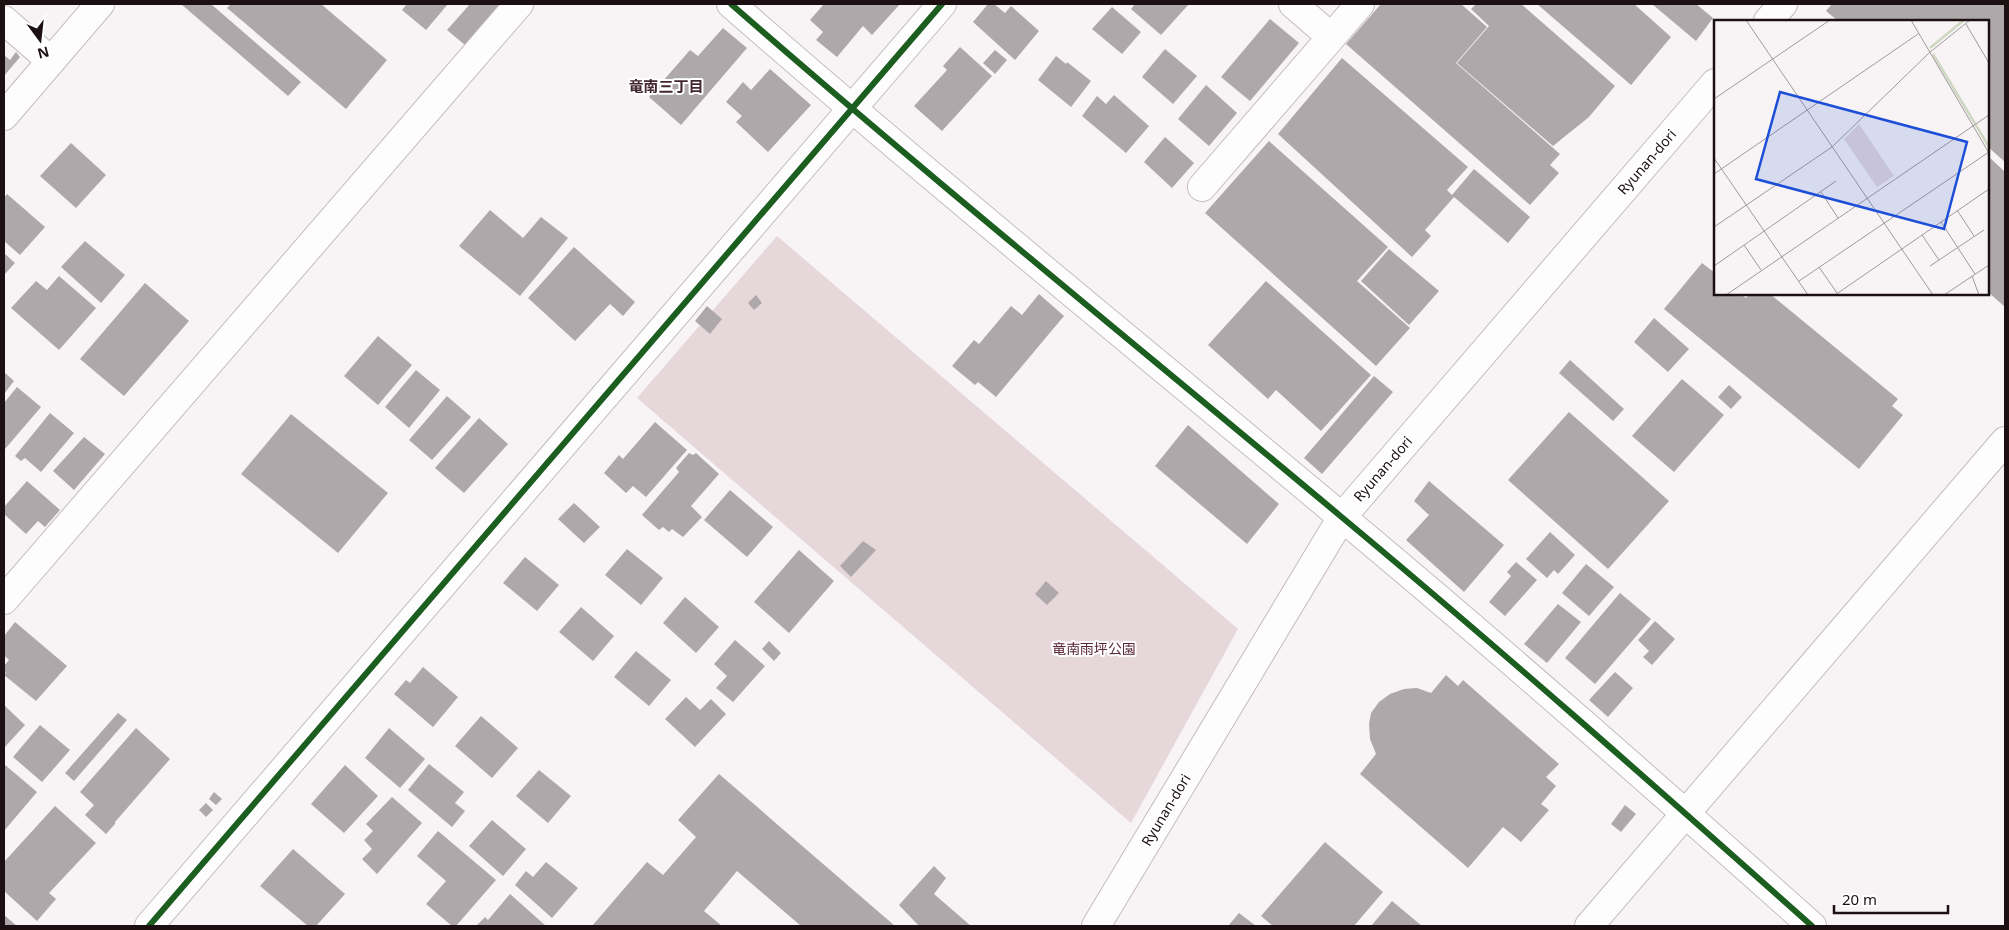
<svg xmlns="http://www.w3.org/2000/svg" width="2009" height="930" viewBox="0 0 2009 930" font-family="'Noto Sans','Noto Sans JP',sans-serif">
  <rect width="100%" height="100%" fill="#f8f4f5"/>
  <path fill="#e6d7db" d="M 777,236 L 1238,629 L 1131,823 L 637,398 Z"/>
  <g fill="#afa8aa">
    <path d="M 181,4 L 211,4 L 301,82 L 288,96 Z"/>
    <path d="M 231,4 L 321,4 L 387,60 L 346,109 L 227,8 Z"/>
    <path d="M 407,4 L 448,4 L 426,30 L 402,10 Z"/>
    <path d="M 470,4 L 500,4 L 465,45 L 447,30 Z"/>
    <path d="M 824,4 L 900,4 L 872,35 L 863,26 L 837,57 L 816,40 L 823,32 L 810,20 Z"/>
    <path d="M 988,4 L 994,4 L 1005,13 L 1011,6 L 1039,31 L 1015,60 L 973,22 Z"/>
    <path d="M 1135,4 L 1189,4 L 1161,35 L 1131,9 Z"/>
    <path d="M 1381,4 L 1461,4 L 1487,27 L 1456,63 L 1560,154 L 1550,165 L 1559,173 L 1530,205 L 1346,44 Z"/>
    <path d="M 1476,4 L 1521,4 L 1615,86 L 1589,117 L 1553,146 L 1457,63 L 1489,26 L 1471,9 Z"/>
    <path d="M 1537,4 L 1634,4 L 1671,37 L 1631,85 Z"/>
    <path d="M 1652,4 L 1696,4 L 1713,18 L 1696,41 Z"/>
    <path d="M 1832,4 L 2005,4 L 2005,162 L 1988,147 L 1988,21 L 1838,21 L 1826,11 Z"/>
    <path d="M 1112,7 L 1141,32 L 1122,54 L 1092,29 Z"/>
    <path d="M 1270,19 L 1299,43 L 1250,101 L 1221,77 Z"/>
    <path d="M 723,28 L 747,48 L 681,125 L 649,97 L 690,50 L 698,56 Z"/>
    <path d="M 960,47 L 992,76 L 942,131 L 914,106 L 947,70 L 943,66 Z"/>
    <path d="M 1165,49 L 1197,76 L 1173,104 L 1142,77 Z"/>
    <path d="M 995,50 L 1007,60 L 995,74 L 983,63 Z"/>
    <path d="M 16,52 L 20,57 L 4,76 L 4,55 L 10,60 Z"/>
    <path d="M 1056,56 L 1066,64 L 1067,62 L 1091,81 L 1071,107 L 1038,80 Z"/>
    <path d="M 1342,58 L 1468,167 L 1447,190 L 1452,195 L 1474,169 L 1530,217 L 1508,243 L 1454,197 L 1425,230 L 1431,236 L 1412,257 L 1278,134 Z"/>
    <path d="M 770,69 L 811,105 L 768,152 L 736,122 L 742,116 L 726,102 L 743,82 L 751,90 Z"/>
    <path d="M 1206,85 L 1237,113 L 1209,146 L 1178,119 Z"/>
    <path d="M 1114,95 L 1149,126 L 1126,153 L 1082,116 L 1097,96 L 1106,104 Z"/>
    <path d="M 1165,137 L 1194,163 L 1172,188 L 1144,162 Z"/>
    <path d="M 1269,141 L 1388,247 L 1357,281 L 1410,328 L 1376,366 L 1205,213 Z"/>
    <path d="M 71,143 L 106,175 L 76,208 L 40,176 Z"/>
    <path d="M 1988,156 L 2005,172 L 2005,307 L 1988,292 Z"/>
    <path d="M 7,194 L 45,227 L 20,255 L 4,241 L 4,198 Z"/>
    <path d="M 490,210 L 523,238 L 541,217 L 568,238 L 520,296 L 459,246 Z"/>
    <path d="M 85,241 L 125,275 L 101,303 L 61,267 Z"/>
    <path d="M 574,247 L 635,302 L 623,316 L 610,304 L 575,341 L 528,298 Z"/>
    <path d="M 1389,249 L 1439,291 L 1409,325 L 1361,281 Z"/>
    <path d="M 4,253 L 15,263 L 4,275 Z"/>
    <path d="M 1702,263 L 1715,273 L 1715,294 L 1740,294 L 1746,298 L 1749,294 L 1770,294 L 1898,399 L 1892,406 L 1903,415 L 1859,469 L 1664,309 Z"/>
    <path d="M 59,276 L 96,308 L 59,350 L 11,308 L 36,281 L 47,290 Z"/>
    <path d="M 1266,281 L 1371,375 L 1321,431 L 1276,390 L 1268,399 L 1208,345 Z"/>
    <path d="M 145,283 L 189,321 L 124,396 L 80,359 Z"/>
    <path d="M 1039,294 L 1064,316 L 996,397 L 978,382 L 975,385 L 952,366 L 974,340 L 979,344 L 1011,306 L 1022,315 Z"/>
    <path d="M 756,295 L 762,303 L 754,310 L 748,303 Z"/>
    <path d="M 707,306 L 722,319 L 710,334 L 695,321 Z"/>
    <path d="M 1654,318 L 1689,349 L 1668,372 L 1634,342 Z"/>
    <path d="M 378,336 L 412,365 L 378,405 L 344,376 Z"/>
    <path d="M 1570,360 L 1624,409 L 1613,421 L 1559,373 Z"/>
    <path d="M 416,370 L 440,390 L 409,428 L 385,407 Z"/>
    <path d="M 4,372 L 14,381 L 4,394 Z"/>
    <path d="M 1374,376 L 1393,392 L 1322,474 L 1304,458 Z"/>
    <path d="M 1682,379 L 1724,415 L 1674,472 L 1632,436 Z"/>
    <path d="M 1729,385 L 1742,397 L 1731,409 L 1718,397 Z"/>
    <path d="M 17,387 L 41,407 L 5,449 L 4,403 Z"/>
    <path d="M 447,396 L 471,417 L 432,460 L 409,440 Z"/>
    <path d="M 1569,412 L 1669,501 L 1608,569 L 1508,480 Z"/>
    <path d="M 50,413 L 74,433 L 41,472 L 25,458 L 21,461 L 15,456 Z"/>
    <path d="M 291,414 L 388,493 L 338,553 L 241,474 Z"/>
    <path d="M 479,418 L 508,444 L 464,493 L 435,468 Z"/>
    <path d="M 655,422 L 687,450 L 646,497 L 633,486 L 626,493 L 604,473 L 619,455 L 623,459 Z"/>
    <path d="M 1188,425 L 1279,504 L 1247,544 L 1155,466 Z"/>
    <path d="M 84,437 L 105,454 L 74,490 L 53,471 Z"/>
    <path d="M 689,453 L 693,455 L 696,453 L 719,474 L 691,506 L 702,517 L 683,537 L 672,529 L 669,532 L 663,527 L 659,530 L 642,515 L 679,472 L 676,468 Z"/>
    <path d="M 27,481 L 60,510 L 45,527 L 38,521 L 26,534 L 4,514 L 4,507 Z"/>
    <path d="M 1429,481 L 1504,545 L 1464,592 L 1406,540 L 1429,515 L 1414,501 Z"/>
    <path d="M 730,490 L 773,527 L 747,557 L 704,520 Z"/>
    <path d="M 574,503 L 600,527 L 584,543 L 558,519 Z"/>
    <path d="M 1550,532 L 1575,555 L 1558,574 L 1554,570 L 1547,578 L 1526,559 Z"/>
    <path d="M 863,541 L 876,550 L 851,577 L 840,566 Z"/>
    <path d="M 627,549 L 663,578 L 641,605 L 605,575 Z"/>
    <path d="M 799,550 L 834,581 L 789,633 L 754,602 Z"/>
    <path d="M 525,557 L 559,585 L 537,611 L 503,583 Z"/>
    <path d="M 1516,562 L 1537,580 L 1505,616 L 1489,602 L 1511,576 L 1507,572 Z"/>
    <path d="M 1586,564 L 1614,587 L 1589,616 L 1562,593 Z"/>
    <path d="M 1046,581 L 1059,593 L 1047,605 L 1035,594 Z"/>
    <path d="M 1620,593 L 1651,619 L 1595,684 L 1565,658 Z"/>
    <path d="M 685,597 L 719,627 L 696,653 L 663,623 Z"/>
    <path d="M 1558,604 L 1581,622 L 1547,663 L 1524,644 Z"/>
    <path d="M 581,607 L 614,636 L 593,661 L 559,632 Z"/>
    <path d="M 1655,621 L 1675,639 L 1652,665 L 1643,657 L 1649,651 L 1638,640 Z"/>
    <path d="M 15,622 L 67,666 L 36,701 L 4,675 L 6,673 L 4,671 L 4,666 L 9,660 L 4,655 L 4,636 Z"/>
    <path d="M 735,640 L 765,666 L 733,702 L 716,688 L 727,676 L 714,664 Z"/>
    <path d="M 769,641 L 781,653 L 774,661 L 762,649 Z"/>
    <path d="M 636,651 L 671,680 L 649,706 L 614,677 Z"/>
    <path d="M 423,667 L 458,697 L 433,727 L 394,694 L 406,680 L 410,683 Z"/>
    <path d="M 1615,672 L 1633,688 L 1608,717 L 1589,700 Z"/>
    <path d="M 1446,675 L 1458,686 L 1463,680 L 1559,764 L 1546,777 L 1556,786 L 1541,804 L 1549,810 L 1521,842 L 1503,827 L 1468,868 L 1360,774 L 1376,754 L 1370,739 L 1369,724 L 1371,713 L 1379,702 L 1390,694 L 1404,689 L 1417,688 L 1431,693 Z"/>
    <path d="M 686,697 L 700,710 L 711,699 L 726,714 L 695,747 L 665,719 Z"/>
    <path d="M 4,705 L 25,725 L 4,748 Z"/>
    <path d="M 118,713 L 127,720 L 74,781 L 65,773 Z"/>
    <path d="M 481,716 L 518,748 L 492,778 L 455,746 Z"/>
    <path d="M 40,725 L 70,750 L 42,782 L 13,757 Z"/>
    <path d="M 136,728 L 170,759 L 115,822 L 115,824 L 106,834 L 85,815 L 94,805 L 80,792 Z"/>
    <path d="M 389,728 L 425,759 L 400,788 L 365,758 Z"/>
    <path d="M 4,764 L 37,792 L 4,831 Z"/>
    <path d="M 429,764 L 464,792 L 455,803 L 465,811 L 452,827 L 408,790 Z"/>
    <path d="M 345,765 L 378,796 L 344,833 L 311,804 Z"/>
    <path d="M 539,770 L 571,796 L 548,823 L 516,796 Z"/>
    <path d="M 719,774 L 895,926 L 801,926 L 737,871 L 704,911 L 722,926 L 592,926 L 647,862 L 663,875 L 696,837 L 678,820 Z"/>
    <path d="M 214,792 L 222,799 L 216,805 L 209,799 Z"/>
    <path d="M 392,797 L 422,823 L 377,874 L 362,859 L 372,849 L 364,840 L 373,831 L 366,824 Z"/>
    <path d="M 206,803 L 213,810 L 206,817 L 199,810 Z"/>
    <path d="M 1625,805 L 1636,814 L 1621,832 L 1611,824 Z"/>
    <path d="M 55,806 L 96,843 L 49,893 L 56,899 L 37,921 L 4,891 L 4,862 Z"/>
    <path d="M 492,820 L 526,849 L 503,876 L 469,846 Z"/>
    <path d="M 438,831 L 496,880 L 456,926 L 452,926 L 426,904 L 446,881 L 417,856 Z"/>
    <path d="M 1325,842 L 1383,892 L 1354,926 L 1273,926 L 1261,916 Z"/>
    <path d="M 293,849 L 345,894 L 316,926 L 308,926 L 260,886 Z"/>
    <path d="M 546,862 L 578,888 L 552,918 L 515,885 L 526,871 L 533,877 Z"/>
    <path d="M 934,866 L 946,878 L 934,894 L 971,926 L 919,926 L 899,905 Z"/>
    <path d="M 510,894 L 546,926 L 476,926 L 485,917 L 488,920 Z"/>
    <path d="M 1392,901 L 1422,926 L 1371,926 Z"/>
    <path d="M 1239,913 L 1256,926 L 1228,926 Z"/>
    <path d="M 4,915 L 17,926 L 4,926 Z"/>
  </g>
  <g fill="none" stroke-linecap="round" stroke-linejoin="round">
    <defs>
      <g id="minor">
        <path d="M 731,4 C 930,178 1135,344 1338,514 C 1499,648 1656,787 1812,926"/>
        <path d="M 1293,4 L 1331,37"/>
        <path d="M 4,20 L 51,61"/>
        <path d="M 4,116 L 100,4"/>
        <path d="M 1202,187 L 1360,4"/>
        <path d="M 4,600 L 519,4"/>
        <path d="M 149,926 L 942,4"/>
        <path d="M 1589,926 L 2005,441"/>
      </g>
      <g id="tertiary">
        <path d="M 1768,21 L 1783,4"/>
        <path d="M 1096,926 L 1342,517 L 1715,83"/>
      </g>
    </defs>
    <use href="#minor" stroke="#c4bcbd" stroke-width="30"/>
    <use href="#tertiary" stroke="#c4bcbd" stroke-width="30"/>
    <use href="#minor" stroke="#fefdfe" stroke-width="28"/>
    <use href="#tertiary" stroke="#fefdfe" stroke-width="28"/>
    <defs>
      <g id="cycleway">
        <path d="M 731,4 C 930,178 1135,344 1338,514 C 1499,648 1656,787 1812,926"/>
        <path d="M 149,926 L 942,4"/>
      </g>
    </defs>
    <use href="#cycleway" stroke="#fff" stroke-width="9"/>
    <use href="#cycleway" stroke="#1b5e20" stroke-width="6"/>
  </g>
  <g text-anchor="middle" stroke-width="4" stroke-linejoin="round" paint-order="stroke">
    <g font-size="14" fill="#1c1013" stroke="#fff">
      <text transform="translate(1647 162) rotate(-49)" y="5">Ryunan-dori</text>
      <text transform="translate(1383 469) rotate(-49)" y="5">Ryunan-dori</text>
      <text transform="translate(1166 810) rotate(-59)" y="5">Ryunan-dori</text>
    </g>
    <g font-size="14" fill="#592736" stroke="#fff">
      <text x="1094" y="654">竜南雨坪公園</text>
    </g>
    <g font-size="15" font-weight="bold" fill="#42272e" stroke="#fff">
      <text x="666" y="92">竜南三丁目</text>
    </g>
  </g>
  <g transform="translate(1714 20)">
    <rect width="275" height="275" fill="#f8f4f5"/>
    <path d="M 145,104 L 180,156 L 163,167 L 130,119 Z" fill="#e6d7db"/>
    <path fill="none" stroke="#ced8c3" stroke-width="2.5" d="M 216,28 L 250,0M 219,34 L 275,127"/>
    <path fill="none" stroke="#a0999b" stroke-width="1" d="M 32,0 L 219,275M 197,0 L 275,133M 252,4 L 275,43M 0,79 L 116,0M 0,138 L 94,275M 0,154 L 204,14M 107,172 L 124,198M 243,190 L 260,216M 227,202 L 261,254M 0,207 L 118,127 L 215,33 L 256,0M 208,215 L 225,240M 30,225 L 47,250M 0,246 L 122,161M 216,246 L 270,210M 105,247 L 123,273M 258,256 L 265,275M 85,261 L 275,132M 12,275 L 275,95M 121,275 L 275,169M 230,275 L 275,245"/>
    <path fill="#1d4ed8" fill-opacity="0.15" stroke="#1d4ed8" stroke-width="2.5" d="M 66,72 L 253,122 L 230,209 L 42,159 Z"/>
    <rect width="275" height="275" fill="none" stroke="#1c1013" stroke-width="2.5"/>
  </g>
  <rect width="2009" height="930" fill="none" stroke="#1c1013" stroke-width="10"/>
  <g transform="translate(40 40) rotate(165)" stroke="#ffffff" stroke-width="4" paint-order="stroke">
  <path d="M0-4L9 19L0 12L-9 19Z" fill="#1c1013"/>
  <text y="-8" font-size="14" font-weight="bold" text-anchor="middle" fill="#1c1013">N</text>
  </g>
  <path d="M1834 905v8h114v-8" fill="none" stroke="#1c1013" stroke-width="2.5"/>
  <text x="1842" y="905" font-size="15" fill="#1c1013" stroke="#ffffff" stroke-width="4" paint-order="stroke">20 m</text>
</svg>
